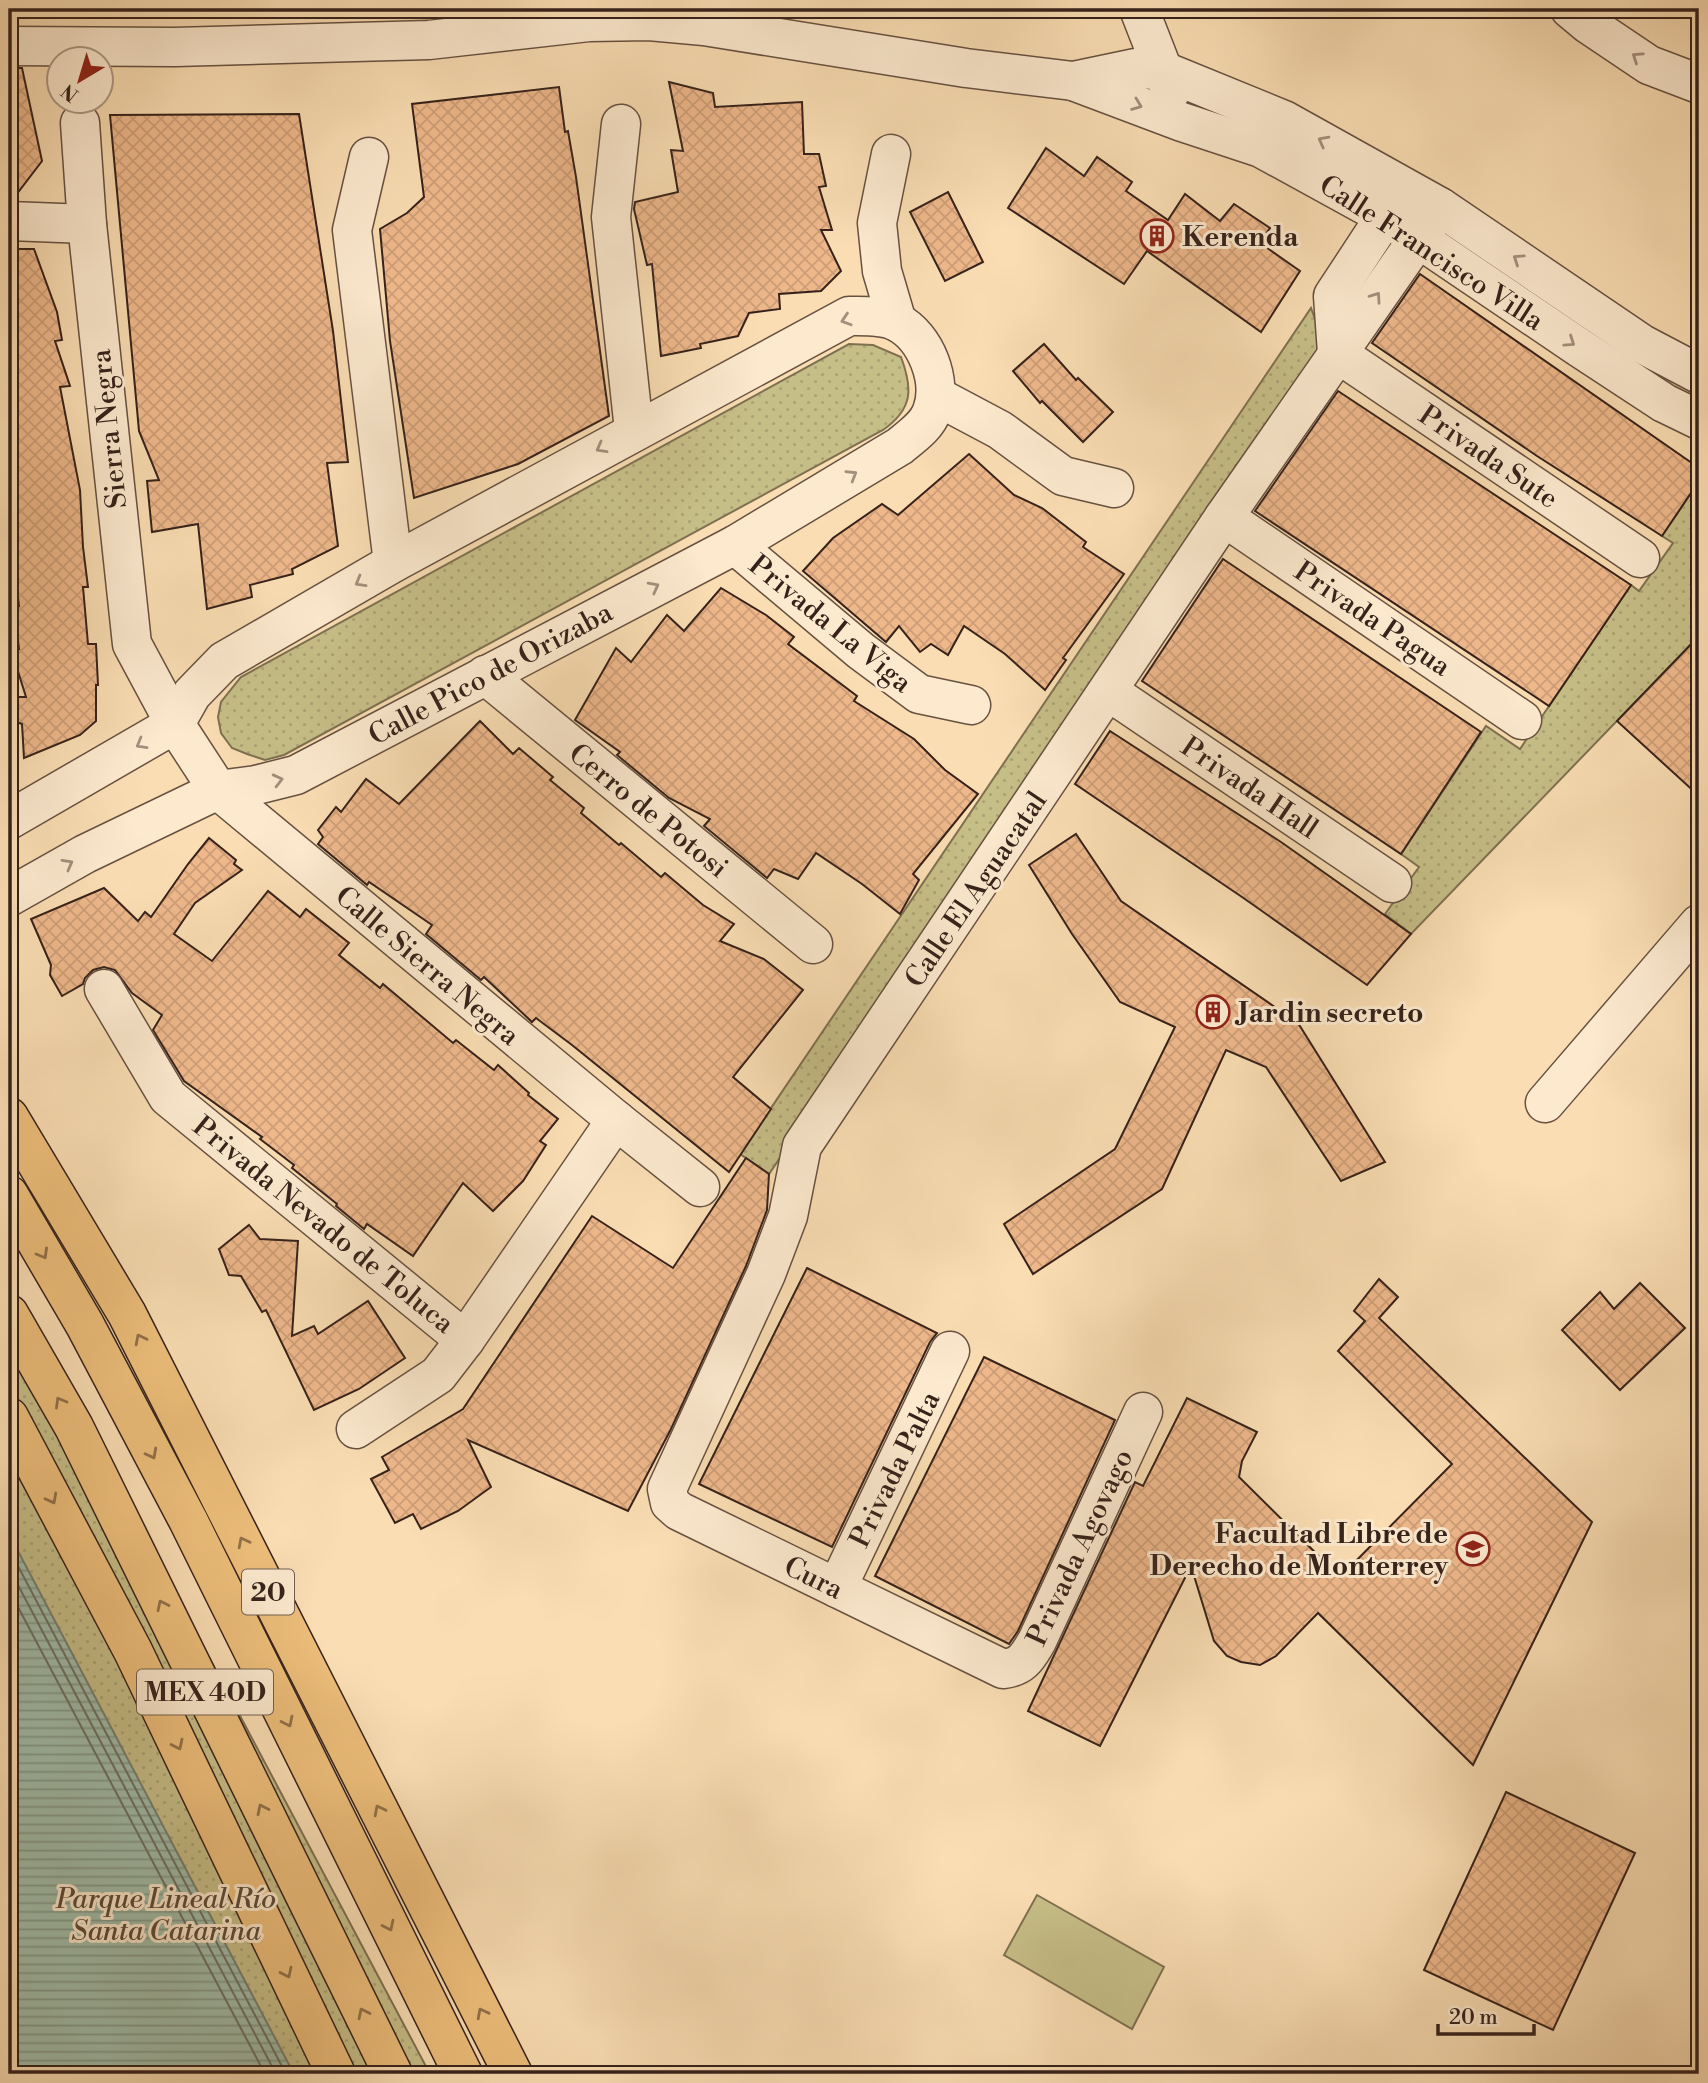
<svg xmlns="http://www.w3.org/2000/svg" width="1708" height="2083" viewBox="0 0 1708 2083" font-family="'Libre Bodoni',serif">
  <defs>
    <pattern id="grass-dots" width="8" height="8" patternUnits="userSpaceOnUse" patternTransform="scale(1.75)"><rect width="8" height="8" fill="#c6be87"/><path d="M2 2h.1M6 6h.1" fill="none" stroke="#aba374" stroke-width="1.8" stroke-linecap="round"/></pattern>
    <pattern id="water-rules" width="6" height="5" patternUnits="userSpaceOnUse" patternTransform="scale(1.75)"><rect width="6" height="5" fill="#9fbca9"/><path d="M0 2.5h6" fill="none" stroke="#829889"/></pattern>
    <pattern id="building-cross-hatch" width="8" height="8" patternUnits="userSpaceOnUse" patternTransform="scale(1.75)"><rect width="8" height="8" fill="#eeb88b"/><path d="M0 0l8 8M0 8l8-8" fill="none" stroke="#cd9e77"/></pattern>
  </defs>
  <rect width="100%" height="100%" fill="#faddb3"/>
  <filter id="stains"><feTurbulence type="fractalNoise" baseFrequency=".00286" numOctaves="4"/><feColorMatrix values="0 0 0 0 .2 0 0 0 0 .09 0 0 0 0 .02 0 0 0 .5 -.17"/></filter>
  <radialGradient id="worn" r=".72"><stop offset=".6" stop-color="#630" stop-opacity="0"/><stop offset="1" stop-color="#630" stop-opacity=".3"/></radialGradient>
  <g fill="url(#grass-dots)" stroke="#7e7051" stroke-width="2">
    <path d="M 1311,308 L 1326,348 L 769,1174 L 740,1154 Z"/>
    <path d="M 849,344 L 873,345 L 901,357 C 913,389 913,409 883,430 L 284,755 L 265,760 L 247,754 L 232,748 L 221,733 L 218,717 L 221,702 L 241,677 Z"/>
    <path d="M 1699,481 L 1699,636 L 1411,934 L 1385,914 L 1419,867 L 1401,854 L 1486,726 L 1520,749 L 1631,585 L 1639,591 L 1673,543 L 1662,536 Z"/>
    <path d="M 9,1289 L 176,1595 L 430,2074 L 9,2074 Z"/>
  </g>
  <path fill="#c6be87" stroke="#7e7051" stroke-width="2" d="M 1037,1895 L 1164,1967 L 1132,2029 L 1004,1955 Z"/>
  <path fill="url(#water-rules)" stroke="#757e70" stroke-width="2" d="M 9,1534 L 294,2074 L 9,2074 Z"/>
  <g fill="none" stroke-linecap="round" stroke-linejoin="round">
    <g stroke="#6a6f62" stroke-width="2">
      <path d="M 9,1549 L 286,2074"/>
      <path d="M 9,1568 L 276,2074"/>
      <path d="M 9,1590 L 265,2074"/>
    </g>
  </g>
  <g fill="url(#building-cross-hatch)" stroke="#36221b" stroke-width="2">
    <path d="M 9,68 L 22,68 L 42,161 L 13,199 L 9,199 Z"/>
    <path d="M 669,82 L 713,93 L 715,107 L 802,102 L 804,154 L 819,154 L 826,186 L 819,187 L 832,230 L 821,230 L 841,271 L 821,291 L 779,294 L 780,309 L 749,313 L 738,336 L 700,344 L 701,348 L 661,356 L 652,264 L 647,265 L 634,209 L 635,202 L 678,192 L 671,150 L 683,151 Z"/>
    <path d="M 559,87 L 565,132 L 568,131 L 576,177 L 609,416 L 518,464 L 414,498 L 390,341 L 380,229 L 407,213 L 424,197 L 412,104 Z"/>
    <path d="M 299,114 L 333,331 L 348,462 L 327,463 L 338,546 L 292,569 L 293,574 L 250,585 L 252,597 L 207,609 L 198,524 L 152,532 L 147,481 L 159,480 L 139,431 L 110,115 Z"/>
    <path d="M 1046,148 L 1084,176 L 1097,157 L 1132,182 L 1126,191 L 1168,220 L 1185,194 L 1220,221 L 1234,204 L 1270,228 L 1260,243 L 1300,271 L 1261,332 L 1147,251 L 1124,284 L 1008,208 Z"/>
    <path d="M 948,192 L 983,262 L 945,281 L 910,212 Z"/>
    <path d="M 9,249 L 34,249 L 57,312 L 62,340 L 55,341 L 70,386 L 60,387 L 80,490 L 83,547 L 88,587 L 83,587 L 88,644 L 96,644 L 98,685 L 96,685 L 96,721 L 80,735 L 24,758 L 22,724 L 11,720 L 12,697 L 26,697 L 11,649 L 19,649 L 14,606 L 19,606 L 9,517 Z"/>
    <path d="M 1420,274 L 1699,468 L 1699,481 L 1662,536 L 1537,456 L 1372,343 Z"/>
    <path d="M 1044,344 L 1076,380 L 1078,378 L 1113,412 L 1083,442 L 1042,401 L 1040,403 L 1013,371 Z"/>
    <path d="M 1338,391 L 1631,585 L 1549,706 L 1255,511 Z"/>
    <path d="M 969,454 L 1014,495 L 1042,508 L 1086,542 L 1083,547 L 1124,574 L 1063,658 L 1066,660 L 1045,690 L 1005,654 L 964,626 L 948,655 L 931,644 L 920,652 L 899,626 L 886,642 L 803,571 L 833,538 L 882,504 L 898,515 Z"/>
    <path d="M 1223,559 L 1481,732 L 1401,854 L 1142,681 Z"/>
    <path d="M 721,588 L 766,615 L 794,637 L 788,644 L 857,696 L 854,701 L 914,739 L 945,770 L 978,794 L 913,874 L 919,880 L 900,914 L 862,884 L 816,853 L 798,879 L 774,869 L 767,878 L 704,826 L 710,819 L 669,798 L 617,755 L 620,752 L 575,720 L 616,648 L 631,662 L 667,615 L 684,631 Z"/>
    <path d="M 1699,636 L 1699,796 L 1617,721 Z"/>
    <path d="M 480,721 L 513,754 L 519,748 L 553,777 L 550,780 L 584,808 L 581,813 L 619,845 L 621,843 L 661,877 L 665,873 L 703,905 L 734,924 L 720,941 L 764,959 L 803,990 L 733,1077 L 771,1109 L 729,1172 L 572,1045 L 536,1018 L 532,1022 L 484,977 L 481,980 L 426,934 L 432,925 L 369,882 L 367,885 L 318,844 L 323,837 L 318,830 L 336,807 L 341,812 L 366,779 L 399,804 Z"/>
    <path d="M 1110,731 L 1281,842 L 1411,934 L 1367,985 L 1242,897 L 1075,784 Z"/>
    <path d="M 1076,834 L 1121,901 L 1298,1023 L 1385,1162 L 1341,1181 L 1266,1067 L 1226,1050 L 1162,1189 L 1033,1274 L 1004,1224 L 1115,1149 L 1175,1027 L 1120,1002 L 1072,934 L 1029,865 Z"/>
    <path d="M 209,838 L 236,860 L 234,864 L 242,870 L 195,903 L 174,934 L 212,961 L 268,891 L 300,917 L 306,909 L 349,943 L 339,955 L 380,988 L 383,984 L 453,1043 L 456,1040 L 494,1070 L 498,1065 L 529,1093 L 528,1095 L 558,1119 L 540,1141 L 546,1145 L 523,1181 L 493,1211 L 463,1183 L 413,1256 L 367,1224 L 364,1229 L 336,1206 L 337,1204 L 292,1168 L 294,1165 L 260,1139 L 262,1137 L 184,1081 L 153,1030 L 162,1015 L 132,993 L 115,970 L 104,967 L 93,970 L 85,978 L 83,984 L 62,996 L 50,975 L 51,965 L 31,919 L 104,888 L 138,921 L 145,912 L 151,917 L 188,864 Z"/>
    <path d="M 746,1158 L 769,1174 L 767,1210 L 746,1266 L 671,1429 L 628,1511 L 468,1440 L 491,1487 L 458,1511 L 421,1529 L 413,1514 L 395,1523 L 371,1479 L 389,1470 L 382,1457 L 463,1409 L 592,1216 L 673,1268 Z"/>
    <path d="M 249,1225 L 260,1239 L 298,1241 L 292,1336 L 314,1326 L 318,1334 L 368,1301 L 405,1358 L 359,1389 L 314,1410 L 266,1310 L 262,1312 L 241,1276 L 229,1275 L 219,1249 Z"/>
    <path d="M 807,1268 L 937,1333 L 930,1342 L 832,1547 L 699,1484 Z"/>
    <path d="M 1379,1279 L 1398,1297 L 1379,1318 L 1592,1522 L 1473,1765 L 1318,1613 L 1276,1656 L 1260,1665 L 1241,1662 L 1227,1656 L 1214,1641 L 1191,1566 L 1100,1746 L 1028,1711 L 1135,1482 L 1143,1486 L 1187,1398 L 1257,1432 L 1242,1461 L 1239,1477 L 1340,1577 L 1452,1464 L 1338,1351 L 1365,1321 L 1354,1311 Z"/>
    <path d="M 1640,1283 L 1685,1328 L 1620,1390 L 1562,1330 L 1600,1292 L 1614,1309 Z"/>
    <path d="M 984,1357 L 1115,1420 L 1018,1631 L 1009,1644 L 875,1576 Z"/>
    <path d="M 1506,1792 L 1635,1853 L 1553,2030 L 1424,1970 Z"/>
  </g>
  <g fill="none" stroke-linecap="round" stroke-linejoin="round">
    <defs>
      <g id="minor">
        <path d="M 1139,9 L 1171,91"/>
        <path d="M 1570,9 L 1588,24 L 1649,65 L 1699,84"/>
        <path d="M 9,46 L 175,47 L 429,40 L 589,22 L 649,21 L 704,26 L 966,68 L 1073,81 L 1182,122 L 1261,148 L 1385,216 L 1580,348 L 1664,403 L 1699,420"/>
        <path d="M 1073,81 L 1135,68 L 1164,71 L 1284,120 L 1440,207 L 1642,344 L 1699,374"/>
        <path d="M 80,123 L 87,224 L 132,644 L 175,724 L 218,790 L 616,1120 L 700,1187"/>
        <path d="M 621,124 L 611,217 L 634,430"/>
        <path d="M 891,154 L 877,223 L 882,271 L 897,322"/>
        <path d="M 369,157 L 352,230 L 393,563"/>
        <path d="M 9,221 L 87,224"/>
        <path d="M 1337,353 L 1640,558"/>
        <path d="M 1337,353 L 1333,296 L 1398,197"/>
        <path d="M 936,396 L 1000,430 L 1063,476 L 1114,488"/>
        <path d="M 1224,517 L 1522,720"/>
        <path d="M 735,545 L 861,651 L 919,694 L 971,705"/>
        <path d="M 485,675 L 813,944"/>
        <path d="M 1108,691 L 1392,883"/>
        <path d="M 9,820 L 175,724 L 192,694 L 224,661 L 393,563 L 849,316 C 863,316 884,315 897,322 C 926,337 943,381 932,411 C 927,426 912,436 900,446 L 735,545 L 296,775 L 256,785 L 218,790 L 85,854 L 9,897"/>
        <path d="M 104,989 L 168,1097 L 465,1340"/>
        <path d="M 1545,1103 L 1699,924"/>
        <path d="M 1143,1412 L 1037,1641 C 1028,1656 1023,1667 1003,1669 L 679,1511 L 670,1503 L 667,1489 L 766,1274 L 788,1216 L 802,1146 L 1224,517 L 1440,207"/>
        <path d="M 356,1429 L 438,1375 L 465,1340 L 616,1120"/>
        <path d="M 837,1588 L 950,1351"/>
      </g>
      <g id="primary">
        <path d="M 9,1117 L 127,1314 L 513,2074"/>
        <path d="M 9,1195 L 85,1325 L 188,1520 L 463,2074"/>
      </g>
      <g id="motorway">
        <path d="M 9,1314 L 74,1427 L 393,2074"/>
        <path d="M 9,1417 L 133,1651 L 336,2074"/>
      </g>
    </defs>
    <use href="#minor" stroke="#675141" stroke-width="41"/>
    <use href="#primary" stroke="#36221b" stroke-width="41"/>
    <use href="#motorway" stroke="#36221b" stroke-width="41"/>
    <use href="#minor" stroke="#fce9ce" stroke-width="38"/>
    <use href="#primary" stroke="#edbe7a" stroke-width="38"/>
    <use href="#motorway" stroke="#edbe7a" stroke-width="38"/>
  </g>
  <defs><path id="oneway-chevron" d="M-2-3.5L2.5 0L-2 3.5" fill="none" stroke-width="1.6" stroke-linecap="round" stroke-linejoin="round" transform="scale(1.75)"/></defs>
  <g stroke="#a38f7d">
    <use href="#oneway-chevron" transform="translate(1637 57) rotate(-146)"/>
    <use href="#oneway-chevron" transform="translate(1137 105) rotate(21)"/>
    <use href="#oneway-chevron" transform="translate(1323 141) rotate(-152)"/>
    <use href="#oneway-chevron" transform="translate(1518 259) rotate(-146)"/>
    <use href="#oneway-chevron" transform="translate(1376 297) rotate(-55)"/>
    <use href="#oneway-chevron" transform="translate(846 320) rotate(162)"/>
    <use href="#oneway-chevron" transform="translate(1570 342) rotate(34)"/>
    <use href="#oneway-chevron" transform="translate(601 448) rotate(151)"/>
    <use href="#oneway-chevron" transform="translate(852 475) rotate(-31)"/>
    <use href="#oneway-chevron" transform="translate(360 582) rotate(150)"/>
    <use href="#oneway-chevron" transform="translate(654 587) rotate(-28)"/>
    <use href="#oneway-chevron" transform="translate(141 744) rotate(150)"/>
    <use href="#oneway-chevron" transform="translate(278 780) rotate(-14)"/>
    <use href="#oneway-chevron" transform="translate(68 864) rotate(-29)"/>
  </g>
  <g stroke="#92704a">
    <use href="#oneway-chevron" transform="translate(43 1254) rotate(60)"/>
    <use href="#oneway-chevron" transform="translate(140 1339) rotate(-117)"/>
    <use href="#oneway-chevron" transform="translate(60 1402) rotate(-120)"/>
    <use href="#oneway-chevron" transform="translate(152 1454) rotate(62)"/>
    <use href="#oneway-chevron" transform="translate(52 1499) rotate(62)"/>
    <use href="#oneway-chevron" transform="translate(243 1542) rotate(-117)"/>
    <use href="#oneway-chevron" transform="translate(162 1605) rotate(-116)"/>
    <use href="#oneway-chevron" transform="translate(288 1722) rotate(64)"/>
    <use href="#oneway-chevron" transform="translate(178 1745) rotate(64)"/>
    <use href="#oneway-chevron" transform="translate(262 1809) rotate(-116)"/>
    <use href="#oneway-chevron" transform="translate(379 1810) rotate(-117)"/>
    <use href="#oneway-chevron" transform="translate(389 1926) rotate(64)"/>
    <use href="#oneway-chevron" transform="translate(287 1973) rotate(64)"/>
    <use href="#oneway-chevron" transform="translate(363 2013) rotate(-116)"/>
    <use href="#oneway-chevron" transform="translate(482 2013) rotate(-117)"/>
  </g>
  <defs>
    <symbol id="building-ring" viewBox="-11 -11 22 22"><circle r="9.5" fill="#fce9ce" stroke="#8f2418" stroke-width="1.5"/><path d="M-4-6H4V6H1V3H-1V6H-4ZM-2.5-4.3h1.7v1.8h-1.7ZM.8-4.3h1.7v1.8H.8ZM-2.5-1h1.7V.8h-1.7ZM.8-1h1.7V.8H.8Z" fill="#8f2418"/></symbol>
    <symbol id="university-ring" viewBox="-11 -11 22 22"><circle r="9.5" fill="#fce9ce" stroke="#8f2418" stroke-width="1.5"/><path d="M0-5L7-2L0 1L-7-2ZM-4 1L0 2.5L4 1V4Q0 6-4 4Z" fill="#8f2418"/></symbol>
  </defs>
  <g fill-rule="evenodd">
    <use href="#building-ring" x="1138" y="217" width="38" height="38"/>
    <use href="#building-ring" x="1194" y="993" width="38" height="38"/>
    <use href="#university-ring" x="1454" y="1530" width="38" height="38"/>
  </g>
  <g text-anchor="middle" stroke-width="6" stroke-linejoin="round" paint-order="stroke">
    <g fill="#fce9ce" stroke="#715e51" stroke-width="2">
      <rect x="242" y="1569.5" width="52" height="45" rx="5"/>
      <rect x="137" y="1669.5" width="136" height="45" rx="5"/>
    </g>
    <g font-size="26" font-weight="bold" fill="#36221b">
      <text x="268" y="1601">20</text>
      <text x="205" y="1701">MEX 40D</text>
    </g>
    <g font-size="28" font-weight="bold" fill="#36221b" stroke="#fce9ce" text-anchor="start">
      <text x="1182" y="246">Kerenda</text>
      <text x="1238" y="1022">Jardin secreto</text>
      <text x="1448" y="1543" text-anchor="end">Facultad Libre de<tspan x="1448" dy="32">Derecho de Monterrey</tspan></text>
    </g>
    <g font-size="28" fill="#36221b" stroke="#fce9ce">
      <text transform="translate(1432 252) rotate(33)" y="10">Calle Francisco Villa</text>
      <text transform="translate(108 429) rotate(-96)" y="10">Sierra Negra</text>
      <text transform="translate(1489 456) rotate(34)" y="10">Privada Sute</text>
      <text transform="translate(1373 618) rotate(34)" y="10">Privada Pagua</text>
      <text transform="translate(831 623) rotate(39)" y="10">Privada La Viga</text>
      <text transform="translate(490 673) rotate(-28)" y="10">Calle Pico de Orizaba</text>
      <text transform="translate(1250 787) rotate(34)" y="10">Privada Hall</text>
      <text transform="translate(649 810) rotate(39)" y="10">Cerro de Potosi</text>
      <text transform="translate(975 889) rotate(-56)" y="10">Calle El Aguacatal</text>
      <text transform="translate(428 965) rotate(40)" y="10">Calle Sierra Negra</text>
      <text transform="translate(324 1224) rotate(39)" y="10">Privada Nevado de Toluca</text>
      <text transform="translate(894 1469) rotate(-64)" y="10">Privada Palta</text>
      <text transform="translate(1079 1547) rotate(-65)" y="10">Privada Agovago</text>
      <text transform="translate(814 1577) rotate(26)" y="10">Cura</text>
    </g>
    <g font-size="28" font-style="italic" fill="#5a4936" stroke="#fce9ce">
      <text x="166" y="1908">Parque Lineal Río<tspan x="166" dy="32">Santa Catarina</tspan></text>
    </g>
  </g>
  <rect width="1708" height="2083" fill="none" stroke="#faddb3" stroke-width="35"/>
  <rect x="10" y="10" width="1687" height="2062" fill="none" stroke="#36221b" stroke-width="3.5"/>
  <rect x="18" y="18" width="1673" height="2048" fill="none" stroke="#36221b" stroke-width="2"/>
  <g transform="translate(80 80) rotate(218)"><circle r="33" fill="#fce9ce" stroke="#ad9986" stroke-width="2"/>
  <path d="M0-5L12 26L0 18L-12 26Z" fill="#8f2418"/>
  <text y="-10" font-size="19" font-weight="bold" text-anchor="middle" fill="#36221b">N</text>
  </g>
  <path d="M1438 2024v10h96v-10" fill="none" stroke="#36221b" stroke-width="3.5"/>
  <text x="1449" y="2024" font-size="21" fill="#36221b" stroke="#fce9ce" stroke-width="5" paint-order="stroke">20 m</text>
  <rect width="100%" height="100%" filter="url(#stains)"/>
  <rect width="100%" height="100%" fill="url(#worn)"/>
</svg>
